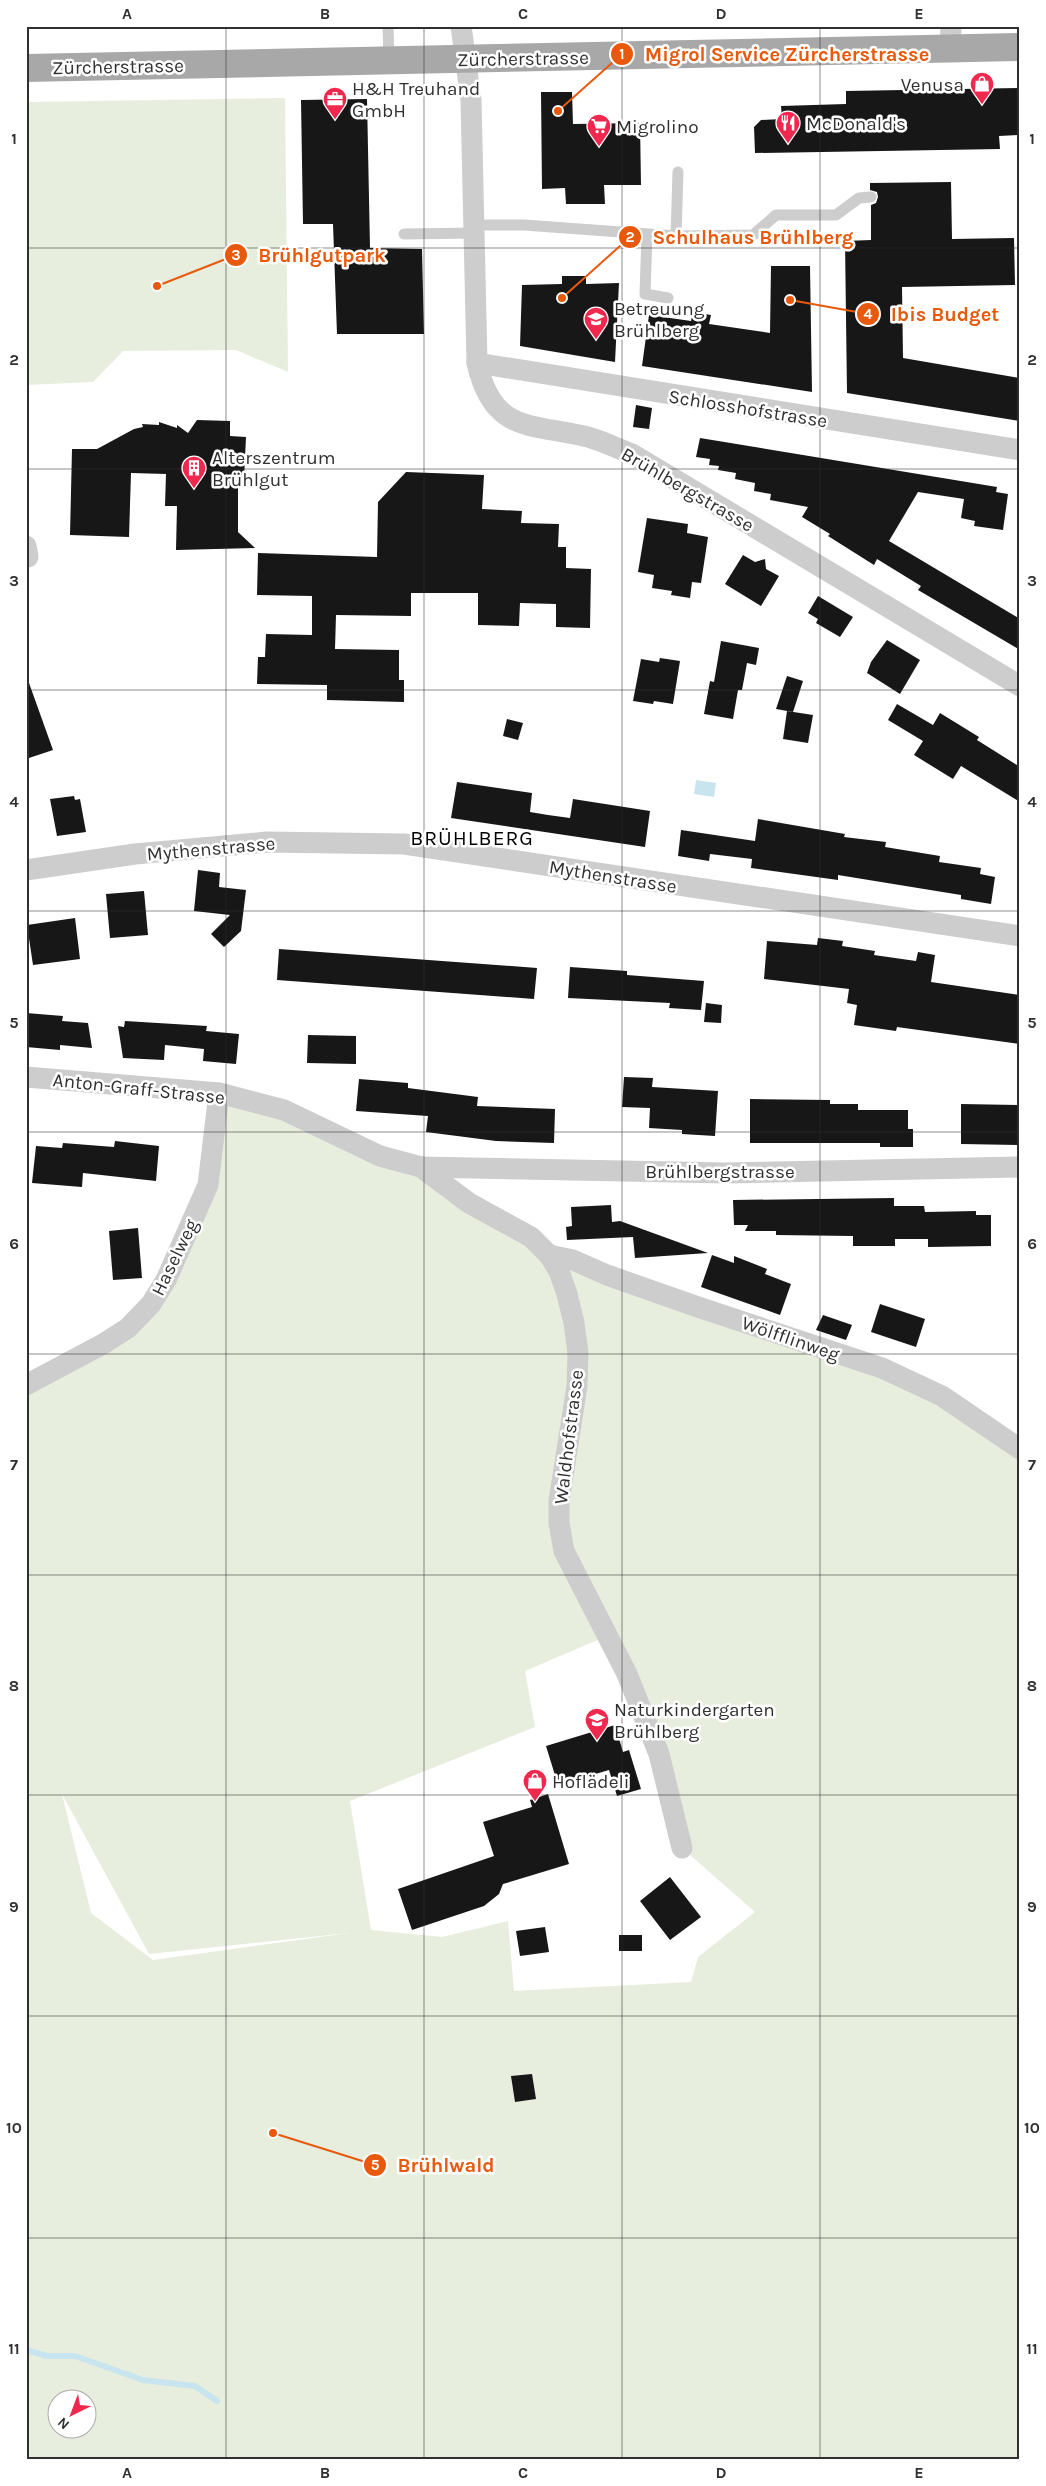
<svg xmlns="http://www.w3.org/2000/svg" width="1046" height="2486" viewBox="0 0 1046 2486" font-family="Karla,sans-serif">
  <rect width="100%" height="100%" fill="#fff"/>
  <g fill="#e8eedd" fill-rule="evenodd">
    <path d="M 285,98 L 288,372 L 236,350 L 123,351 L 93,382 L 26,385 L 26,102 Z"/>
    <path d="M 219,1093 L 335,1133 L 531,1237 L 882,1368 L 1020,1449 L 1020,2460 L 26,2460 L 26,1385 L 128,1328 L 208,1185 ZM 607,1636 L 682,1848 L 755,1912 L 698,1957 L 691,1982 L 514,1991 L 508,1921 L 442,1937 L 371,1930 L 350,1801 L 535,1727 L 525,1671 ZM 62,1794 L 149,1954 L 349,1933 L 153,1960 L 91,1913 ZM 58,2398 L 88,2398 L 88,2428 L 58,2428 Z"/>
  </g>
  <path fill="#c8e4ef" d="M 696,780 L 716,783 L 714,797 L 694,794 Z"/>
  <g fill="none" stroke-linecap="round" stroke-linejoin="round">
    <path stroke="#c8e4ef" stroke-width="6" d="M 26,2350 L 47,2356 L 75,2356 L 143,2380 L 195,2386 L 217,2401"/>
  </g>
  <g fill="#171717">
    <path d="M 1020,88 L 1020,135 L 999,136 L 1000,149 L 755,153 L 754,127 L 761,120 L 782,119 L 781,106 L 846,104 L 846,91 Z"/>
    <path d="M 541,92 L 572,92 L 573,124 L 640,123 L 641,185 L 604,185 L 605,204 L 566,204 L 565,188 L 542,189 Z"/>
    <path d="M 367,99 L 370,248 L 422,249 L 424,334 L 337,334 L 333,224 L 303,224 L 301,100 Z"/>
    <path d="M 951,182 L 952,239 L 1014,238 L 1015,285 L 902,287 L 903,358 L 1020,378 L 1020,421 L 847,393 L 845,241 L 871,240 L 871,205 L 876,203 L 878,197 L 877,192 L 870,190 L 870,183 Z"/>
    <path d="M 771,266 L 810,266 L 812,392 L 642,366 L 649,315 L 691,321 L 693,312 L 711,315 L 709,324 L 770,333 Z"/>
    <path d="M 562,276 L 586,276 L 586,284 L 619,283 L 615,362 L 520,346 L 522,285 L 562,284 Z"/>
    <path d="M 636,405 L 652,408 L 649,429 L 633,427 Z"/>
    <path d="M 197,420 L 230,421 L 230,436 L 246,437 L 244,479 L 238,478 L 238,532 L 255,548 L 176,550 L 177,506 L 165,506 L 166,474 L 131,473 L 129,537 L 70,535 L 72,449 L 97,449 L 134,429 L 143,427 L 142,424 L 159,425 L 159,422 L 177,428 L 177,425 L 188,433 Z"/>
    <path d="M 700,438 L 997,487 L 996,492 L 1008,494 L 1003,530 L 974,526 L 975,521 L 961,518 L 964,499 L 918,492 L 889,541 L 1020,619 L 1020,650 L 918,590 L 921,586 L 877,559 L 874,565 L 828,536 L 830,534 L 802,517 L 808,507 L 770,500 L 771,494 L 754,491 L 755,483 L 735,479 L 736,473 L 718,470 L 719,466 L 709,465 L 710,459 L 696,457 Z"/>
    <path d="M 406,472 L 484,475 L 482,509 L 522,511 L 521,523 L 559,524 L 558,547 L 566,547 L 566,568 L 591,569 L 590,628 L 556,627 L 556,604 L 520,603 L 519,626 L 478,625 L 478,593 L 411,593 L 411,616 L 336,615 L 335,649 L 399,650 L 399,680 L 404,680 L 404,702 L 327,700 L 327,685 L 257,684 L 258,657 L 265,657 L 266,634 L 312,635 L 312,596 L 257,595 L 258,553 L 377,557 L 378,502 Z"/>
    <path d="M 647,518 L 688,524 L 687,533 L 708,537 L 701,583 L 692,582 L 690,598 L 671,595 L 672,591 L 652,588 L 654,575 L 638,572 Z"/>
    <path d="M 743,555 L 755,562 L 765,559 L 766,569 L 779,576 L 761,606 L 725,584 Z"/>
    <path d="M 818,596 L 853,617 L 840,637 L 816,623 L 818,619 L 808,613 Z"/>
    <path d="M 887,640 L 920,660 L 900,694 L 867,673 L 871,662 Z"/>
    <path d="M 721,641 L 759,648 L 756,665 L 747,663 L 742,690 L 738,690 L 733,719 L 704,714 L 710,681 L 714,682 Z"/>
    <path d="M 660,658 L 680,661 L 673,704 L 654,701 L 653,704 L 633,701 L 641,659 L 659,662 Z"/>
    <path d="M 787,676 L 803,681 L 793,712 L 776,709 Z"/>
    <path d="M 26,683 L 29,683 L 53,750 L 26,759 Z"/>
    <path d="M 897,704 L 933,725 L 940,713 L 979,737 L 977,740 L 1020,767 L 1020,802 L 961,766 L 953,779 L 914,755 L 923,741 L 888,720 Z"/>
    <path d="M 787,711 L 813,715 L 808,743 L 783,739 Z"/>
    <path d="M 507,719 L 523,723 L 518,740 L 503,736 Z"/>
    <path d="M 457,782 L 532,793 L 530,812 L 548,815 L 570,818 L 573,799 L 650,811 L 645,847 L 451,818 Z"/>
    <path d="M 74,796 L 75,800 L 80,799 L 86,832 L 57,836 L 50,799 Z"/>
    <path d="M 758,819 L 845,834 L 844,837 L 886,842 L 885,847 L 940,856 L 939,862 L 981,868 L 980,874 L 995,877 L 991,904 L 961,899 L 961,895 L 838,875 L 838,880 L 751,868 L 752,859 L 710,854 L 709,861 L 678,856 L 681,830 L 755,841 Z"/>
    <path d="M 198,870 L 220,873 L 219,887 L 246,890 L 241,931 L 224,947 L 211,934 L 230,915 L 194,911 Z"/>
    <path d="M 144,891 L 148,935 L 110,938 L 106,894 Z"/>
    <path d="M 75,918 L 80,959 L 33,965 L 27,925 Z"/>
    <path d="M 818,938 L 843,941 L 842,946 L 875,951 L 874,955 L 916,961 L 918,952 L 935,955 L 931,982 L 1020,995 L 1020,1044 L 897,1027 L 896,1031 L 854,1025 L 857,1005 L 847,1003 L 849,989 L 764,979 L 767,941 L 817,945 Z"/>
    <path d="M 279,949 L 537,968 L 534,999 L 277,980 Z"/>
    <path d="M 570,967 L 627,971 L 627,975 L 704,981 L 701,1010 L 669,1008 L 670,1003 L 568,998 Z"/>
    <path d="M 706,1003 L 722,1005 L 721,1023 L 704,1022 Z"/>
    <path d="M 26,1013 L 63,1016 L 62,1021 L 88,1023 L 92,1048 L 60,1045 L 60,1050 L 26,1047 Z"/>
    <path d="M 125,1021 L 207,1026 L 206,1031 L 239,1034 L 236,1064 L 203,1061 L 204,1049 L 165,1045 L 164,1060 L 123,1058 L 118,1026 L 124,1027 Z"/>
    <path d="M 308,1035 L 356,1036 L 356,1064 L 307,1063 Z"/>
    <path d="M 624,1077 L 653,1078 L 652,1087 L 718,1091 L 715,1136 L 682,1134 L 682,1130 L 649,1128 L 650,1108 L 622,1107 Z"/>
    <path d="M 359,1079 L 408,1083 L 408,1088 L 478,1097 L 477,1106 L 555,1109 L 554,1143 L 496,1141 L 426,1132 L 428,1116 L 356,1111 Z"/>
    <path d="M 750,1099 L 830,1100 L 830,1104 L 858,1104 L 858,1110 L 908,1110 L 908,1129 L 913,1129 L 913,1147 L 880,1147 L 880,1143 L 750,1143 Z"/>
    <path d="M 961,1104 L 1020,1105 L 1020,1145 L 961,1144 Z"/>
    <path d="M 115,1141 L 159,1146 L 156,1181 L 83,1173 L 82,1187 L 32,1183 L 36,1146 L 62,1148 L 63,1143 L 114,1147 Z"/>
    <path d="M 894,1198 L 894,1206 L 924,1206 L 925,1212 L 976,1211 L 976,1215 L 991,1215 L 991,1246 L 928,1247 L 928,1239 L 895,1239 L 895,1246 L 853,1246 L 853,1236 L 776,1235 L 776,1231 L 745,1231 L 748,1225 L 734,1225 L 733,1200 Z"/>
    <path d="M 611,1205 L 612,1222 L 620,1221 L 708,1253 L 635,1258 L 633,1237 L 567,1240 L 566,1227 L 572,1226 L 571,1207 Z"/>
    <path d="M 138,1228 L 142,1278 L 113,1280 L 109,1231 Z"/>
    <path d="M 712,1255 L 734,1263 L 734,1256 L 767,1269 L 765,1274 L 791,1284 L 780,1315 L 701,1287 Z"/>
    <path d="M 880,1304 L 925,1319 L 916,1347 L 871,1332 Z"/>
    <path d="M 823,1315 L 852,1325 L 846,1340 L 816,1330 Z"/>
    <path d="M 615,1725 L 623,1752 L 629,1750 L 641,1789 L 617,1796 L 609,1770 L 558,1785 L 546,1746 Z"/>
    <path d="M 548,1794 L 569,1864 L 503,1884 L 499,1894 L 484,1906 L 412,1930 L 398,1889 L 494,1856 L 483,1822 L 532,1807 L 530,1800 Z"/>
    <path d="M 670,1877 L 701,1917 L 670,1940 L 640,1901 Z"/>
    <path d="M 545,1927 L 549,1952 L 520,1956 L 516,1931 Z"/>
    <rect x="619" y="1935" width="23" height="16"/>
    <path d="M 532,2074 L 536,2099 L 515,2102 L 511,2076 Z"/>
  </g>
  <g fill="none" stroke-linecap="round" stroke-linejoin="round">
    <g stroke="#cdcdcd" stroke-width="11">
      <path d="M 388,26 L 389,60"/>
      <path d="M 473,225 L 524,225 L 676,236 L 753,235 L 776,215 L 836,215 L 859,198 L 871,197"/>
      <path d="M 404,234 L 474,233"/>
      <path d="M 647,235 L 645,294 L 668,298"/>
      <path d="M 676,236 L 678,172"/>
    </g>
    <g stroke="#cdcdcd" stroke-width="21">
      <path d="M 461,26 L 471,100 L 477,363 C 493,434 531,423 588,437 C 603,441 618,449 632,454 L 1020,686"/>
      <path d="M 950,50 L 951,26"/>
      <path d="M 477,363 L 1020,450"/>
      <path d="M 26,546 L 28,557"/>
      <path d="M 26,870 L 135,854 L 267,842 L 404,844 L 1020,936"/>
      <path d="M 26,1077 L 219,1093 L 284,1110 L 380,1156 L 421,1167 L 469,1203 L 531,1237 L 549,1255 L 559,1271 L 567,1294 L 574,1323 L 578,1353 L 577,1386 L 559,1501 L 559,1523 L 564,1551 L 627,1674 L 659,1754 L 682,1848"/>
      <path d="M 421,1167 L 726,1173 L 1020,1167"/>
      <path d="M 549,1255 L 573,1260 L 607,1275 L 698,1307 L 882,1368 L 942,1396 L 1020,1449"/>
      <path d="M 26,1385 L 103,1344 L 128,1328 L 151,1304 L 166,1280 L 208,1185 L 219,1093"/>
    </g>
    <path stroke="#a8a8a8" stroke-width="28" d="M 26,68 L 1020,47"/>
  </g>
  <path fill="none" stroke="#303030" stroke-width="1" stroke-opacity="0.55" d="M 226,26 L 226,2460M 424,26 L 424,2460M 622,26 L 622,2460M 820,26 L 820,2460M 26,248 L 1020,248M 26,469 L 1020,469M 26,690 L 1020,690M 26,911 L 1020,911M 26,1132 L 1020,1132M 26,1354 L 1020,1354M 26,1575 L 1020,1575M 26,1795 L 1020,1795M 26,2016 L 1020,2016M 26,2238 L 1020,2238"/>
  <defs>
    <symbol id="shop-pin" viewBox="-11 -11 22 30"><path d="M0 17L-7.5 6A9.5 9.5 0 1 1 7.5 6Z" fill="#f1284e" stroke="#fff"/><path d="M-5-2.5h2.3a2.7 3.5 0 0 1 5.4 0H5L5.5 6h-11ZM-1.5-2.5h3a1.5 2.3 0 0 0-3 0Z" fill="#fff"/></symbol>
    <symbol id="office-pin" viewBox="-11 -11 22 30"><path d="M0 17L-7.5 6A9.5 9.5 0 1 1 7.5 6Z" fill="#f1284e" stroke="#fff"/><path d="M-6-3h4V-5.5h4V-3h4V5H-6ZM-1-4.5V-3h2v-1.5ZM-6 0V1H6V0Z" fill="#fff"/></symbol>
    <symbol id="restaurant-pin" viewBox="-11 -11 22 30"><path d="M0 17L-7.5 6A9.5 9.5 0 1 1 7.5 6Z" fill="#f1284e" stroke="#fff"/><path d="M-5-6h1v4h1v-4h1v4h1v-4h1v5L-1.5 .5V6h-2V.5L-5-1ZM5-6V6H3V1.5H1.5Q1.5-4 5-6Z" fill="#fff"/></symbol>
    <symbol id="supermarket-pin" viewBox="-11 -11 22 30"><path d="M0 17L-7.5 6A9.5 9.5 0 1 1 7.5 6Z" fill="#f1284e" stroke="#fff"/><path d="M-6-5.5h2.5l.6 2H6L4.5 2H-2.5L-4.4-4H-6ZM-1.5 3.2a1.3 1.3 0 1 0 .1 0ZM3 3.2a1.3 1.3 0 1 0 .1 0Z" fill="#fff"/></symbol>
    <symbol id="school-pin" viewBox="-11 -11 22 30"><path d="M0 17L-7.5 6A9.5 9.5 0 1 1 7.5 6Z" fill="#f1284e" stroke="#fff"/><path d="M0-5L7-2L0 1L-7-2ZM-4 1L0 2.5L4 1V4Q0 6-4 4Z" fill="#fff"/></symbol>
    <symbol id="building-pin" viewBox="-11 -11 22 30"><path d="M0 17L-7.5 6A9.5 9.5 0 1 1 7.5 6Z" fill="#f1284e" stroke="#fff"/><path d="M-4-6H4V6H1V3H-1V6H-4ZM-2.5-4.3h1.7v1.8h-1.7ZM.8-4.3h1.7v1.8H.8ZM-2.5-1h1.7V.8h-1.7ZM.8-1h1.7V.8H.8Z" fill="#fff"/></symbol>
  </defs>
  <g fill-rule="evenodd">
    <use href="#shop-pin" x="968" y="70" width="28" height="38"/>
    <use href="#office-pin" x="321" y="85" width="28" height="38"/>
    <use href="#restaurant-pin" x="774" y="109" width="28" height="38"/>
    <use href="#supermarket-pin" x="585" y="112" width="28" height="38"/>
    <use href="#school-pin" x="582" y="305" width="28" height="38"/>
    <use href="#building-pin" x="180" y="454" width="28" height="38"/>
    <use href="#school-pin" x="583" y="1706" width="28" height="38"/>
    <use href="#shop-pin" x="521" y="1767" width="28" height="38"/>
  </g>
  <g text-anchor="middle" stroke-width="5" stroke-linejoin="round" paint-order="stroke">
    <g font-size="19" fill="#303030" stroke="#fff">
      <text transform="translate(523 58) rotate(-1)" y="7">Zürcherstrasse</text>
      <text transform="translate(118 66) rotate(-1)" y="7">Zürcherstrasse</text>
      <text transform="translate(748 408) rotate(9)" y="7">Schlosshofstrasse</text>
      <text transform="translate(688 489) rotate(30)" y="7">Brühlbergstrasse</text>
      <text transform="translate(211 848) rotate(-5)" y="7">Mythenstrasse</text>
      <text transform="translate(613 876) rotate(9)" y="7">Mythenstrasse</text>
      <text transform="translate(139 1088) rotate(6)" y="7">Anton-Graff-Strasse</text>
      <text x="720" y="1178">Brühlbergstrasse</text>
      <text transform="translate(174 1257) rotate(-64)" y="7">Haselweg</text>
      <text transform="translate(791 1338) rotate(19)" y="7">Wölfflinweg</text>
      <text transform="translate(568 1437) rotate(-83)" y="7">Waldhofstrasse</text>
    </g>
    <g font-size="19" fill="#303030" stroke="#fff" text-anchor="start">
      <text x="964" y="91" text-anchor="end">Venusa</text>
      <text x="352" y="95">H&amp;H Treuhand<tspan x="352" dy="22">GmbH</tspan></text>
      <text x="806" y="130">McDonald's</text>
      <text x="616" y="133">Migrolino</text>
      <text x="614" y="315">Betreuung<tspan x="614" dy="22">Brühlberg</tspan></text>
      <text x="212" y="464">Alterszentrum<tspan x="212" dy="22">Brühlgut</tspan></text>
      <text x="614" y="1716">Naturkindergarten<tspan x="614" dy="22">Brühlberg</tspan></text>
      <text x="552" y="1788">Hoflädeli</text>
    </g>
    <g font-size="21" letter-spacing="1" fill="#000" stroke="#fff">
      <text x="472" y="845">BRÜHLBERG</text>
    </g>
  </g>
  <path fill="none" stroke="#e8590c" stroke-width="2" d="M558 111L622 54M562 298L630 237M157 286L236 255M790 300L868 314M273 2133L375 2165"/>
  <g fill="#e8590c" stroke="#fff" stroke-width="2">
    <circle cx="558" cy="111" r="5"/>
    <circle cx="562" cy="298" r="5"/>
    <circle cx="157" cy="286" r="5"/>
    <circle cx="790" cy="300" r="5"/>
    <circle cx="273" cy="2133" r="5"/>
    <circle cx="622" cy="54" r="12"/>
    <circle cx="630" cy="237" r="12"/>
    <circle cx="236" cy="255" r="12"/>
    <circle cx="868" cy="314" r="12"/>
    <circle cx="375" cy="2165" r="12"/>
  </g>
  <g font-size="15" text-anchor="middle" font-weight="bold" fill="#fff">
    <text x="622" y="59">1</text>
    <text x="630" y="242">2</text>
    <text x="236" y="260">3</text>
    <text x="868" y="319">4</text>
    <text x="375" y="2170">5</text>
  </g>
  <g font-size="20" text-anchor="middle" font-weight="bold" fill="#e8590c" stroke="#fff" stroke-width="5" stroke-linejoin="round" paint-order="stroke">
    <text x="787" y="61">Migrol Service Zürcherstrasse</text>
    <text x="753" y="244">Schulhaus Brühlberg</text>
    <text x="322" y="262">Brühlgutpark</text>
    <text x="945" y="321">Ibis Budget</text>
    <text x="446" y="2172">Brühlwald</text>
  </g>
  <rect width="1046" height="2486" fill="none" stroke="#ffffff" stroke-width="55"/>
  <g transform="translate(72 2414) rotate(222)"><circle r="24" fill="#ffffff" stroke="#acacac"/>
  <path d="M0-4L9 19L0 12L-9 19Z" fill="#f1284e"/>
  <text y="-8" font-size="14" font-weight="bold" text-anchor="middle" fill="#303030">N</text>
  </g>
  <rect x="28" y="28" width="990" height="2430" fill="none" stroke="#303030" stroke-width="2"/>
  <g font-size="16" text-anchor="middle" font-weight="bold" fill="#303030">
    <text x="127" y="19">A</text>
    <text x="325" y="19">B</text>
    <text x="523" y="19">C</text>
    <text x="721" y="19">D</text>
    <text x="919" y="19">E</text>
    <text x="14" y="144">1</text>
    <text x="1032" y="144">1</text>
    <text x="14" y="365">2</text>
    <text x="1032" y="365">2</text>
    <text x="14" y="586">3</text>
    <text x="1032" y="586">3</text>
    <text x="14" y="807">4</text>
    <text x="1032" y="807">4</text>
    <text x="14" y="1028">5</text>
    <text x="1032" y="1028">5</text>
    <text x="14" y="1249">6</text>
    <text x="1032" y="1249">6</text>
    <text x="14" y="1470">7</text>
    <text x="1032" y="1470">7</text>
    <text x="14" y="1691">8</text>
    <text x="1032" y="1691">8</text>
    <text x="14" y="1912">9</text>
    <text x="1032" y="1912">9</text>
    <text x="14" y="2133">10</text>
    <text x="1032" y="2133">10</text>
    <text x="14" y="2354">11</text>
    <text x="1032" y="2354">11</text>
    <text x="127" y="2478">A</text>
    <text x="325" y="2478">B</text>
    <text x="523" y="2478">C</text>
    <text x="721" y="2478">D</text>
    <text x="919" y="2478">E</text>
  </g>
</svg>
